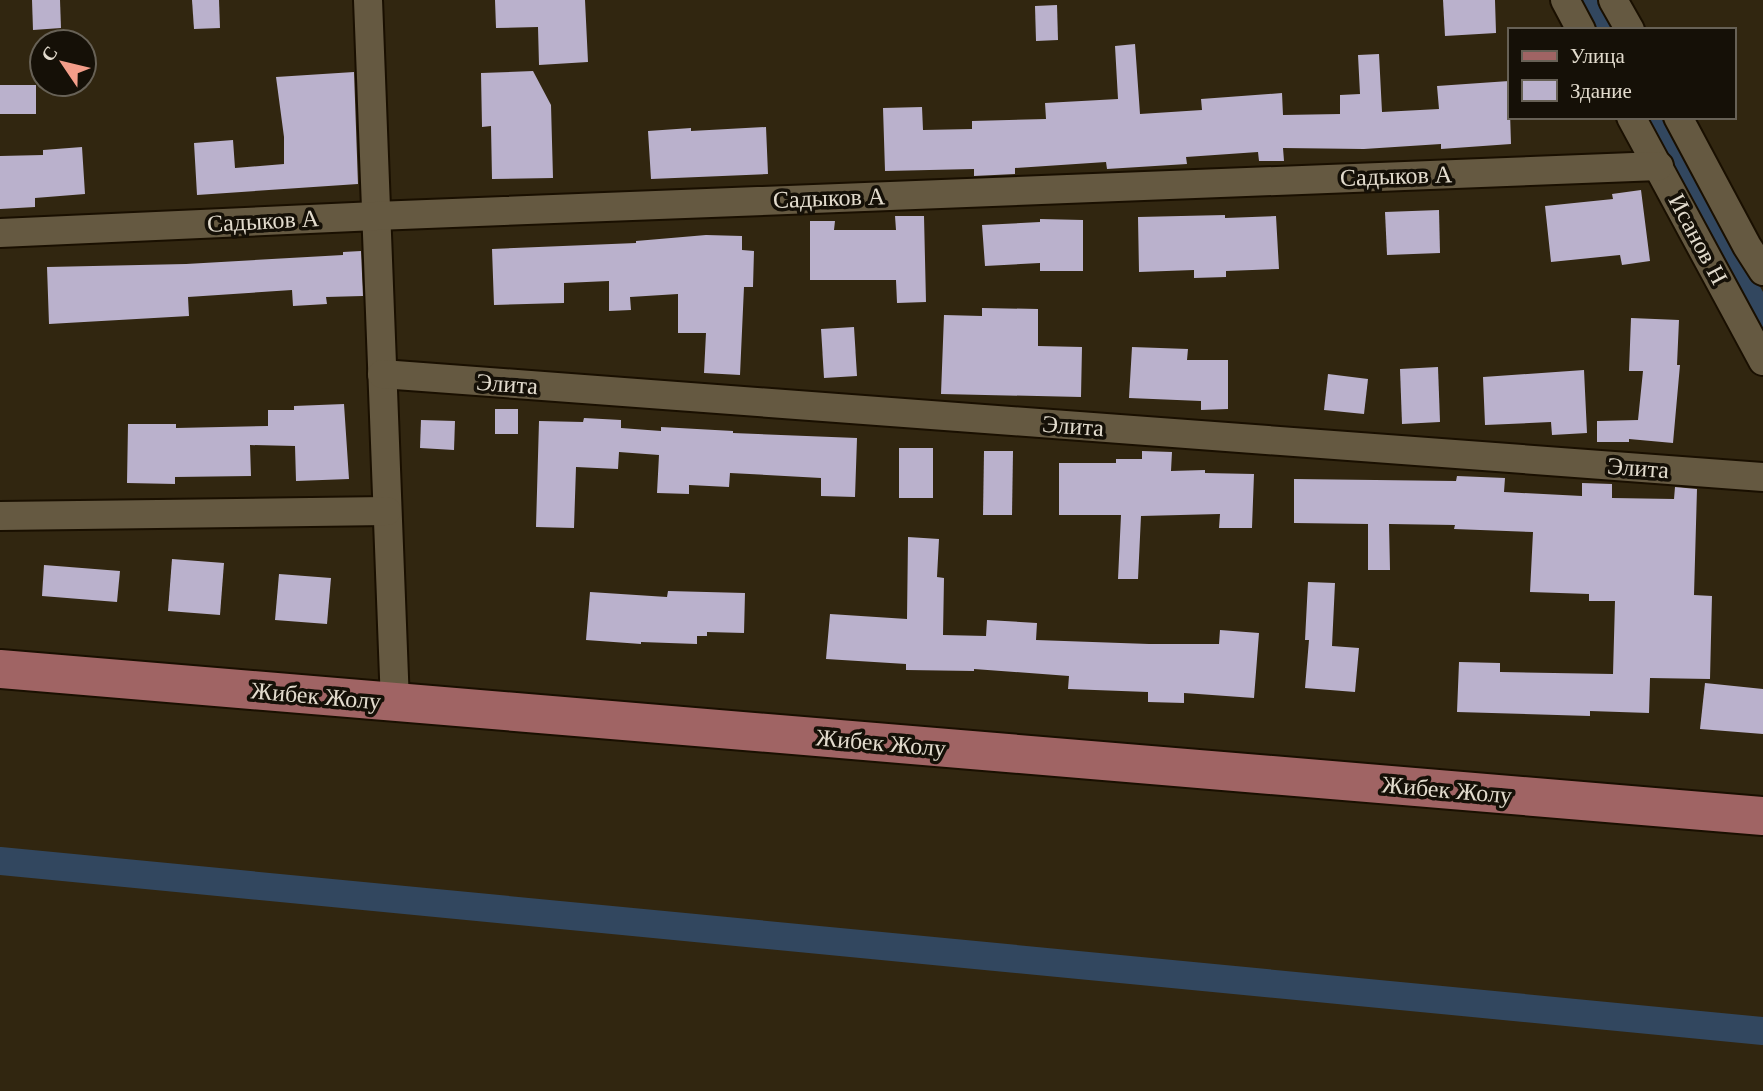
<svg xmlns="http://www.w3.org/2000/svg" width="1763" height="1091" viewBox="0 0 1763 1091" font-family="Georgia,serif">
  <rect width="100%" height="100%" fill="#312610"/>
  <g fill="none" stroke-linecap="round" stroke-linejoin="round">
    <g stroke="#32475f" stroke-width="28">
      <path d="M 1586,0 L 1602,30"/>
      <path d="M 1650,117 L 1763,321"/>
      <path d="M 0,861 L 1763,1031"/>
    </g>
  </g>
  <g fill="#bab1cc">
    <path d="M 32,0 L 60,0 L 61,28 L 33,30 Z"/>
    <path d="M 192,0 L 219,0 L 220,28 L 194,29 Z"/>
    <path d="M 495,0 L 585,0 L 588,62 L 539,65 L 538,27 L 496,28 Z"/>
    <path d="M 1443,0 L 1495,0 L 1496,33 L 1445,36 Z"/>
    <path d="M 1057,5 L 1058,40 L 1036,41 L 1035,6 Z"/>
    <path d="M 1135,44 L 1140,114 L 1202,110 L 1201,99 L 1282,93 L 1283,115 L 1340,114 L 1340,95 L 1360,94 L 1358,55 L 1379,54 L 1382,112 L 1439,109 L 1437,86 L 1509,81 L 1511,144 L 1441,149 L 1441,144 L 1364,149 L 1283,148 L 1284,161 L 1259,161 L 1258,152 L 1186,157 L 1187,164 L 1107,169 L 1106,162 L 1015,168 L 1015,174 L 974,176 L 974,169 L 885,171 L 883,108 L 922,107 L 923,130 L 972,129 L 972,121 L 1046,119 L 1045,103 L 1118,99 L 1115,46 Z"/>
    <path d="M 533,71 L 551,105 L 553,178 L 492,179 L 491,126 L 482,127 L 481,73 Z"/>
    <path d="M 354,72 L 358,184 L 197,195 L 194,143 L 233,140 L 235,168 L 284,164 L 284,137 L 276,77 Z"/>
    <rect x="0" y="85" width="36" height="29"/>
    <path d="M 766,127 L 768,174 L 651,179 L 648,131 L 691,128 L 691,131 Z"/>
    <path d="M 82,147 L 85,194 L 35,198 L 35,207 L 0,209 L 0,156 L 43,155 L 43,150 Z"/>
    <path d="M 1641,190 L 1650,261 L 1622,265 L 1620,255 L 1551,262 L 1545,206 L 1613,199 L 1612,194 Z"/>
    <path d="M 1439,210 L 1440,253 L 1387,255 L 1385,212 Z"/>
    <path d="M 1225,215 L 1225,218 L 1276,216 L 1279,269 L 1226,271 L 1226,277 L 1194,278 L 1194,270 L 1139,272 L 1138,217 Z"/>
    <path d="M 895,216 L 924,216 L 926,302 L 897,303 L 896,280 L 810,280 L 810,221 L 835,221 L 834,230 L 896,230 Z"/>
    <path d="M 1040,219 L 1083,220 L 1083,271 L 1040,271 L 1040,263 L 985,266 L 982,225 L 1040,222 Z"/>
    <path d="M 706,235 L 742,236 L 742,250 L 754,251 L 753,287 L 744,287 L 740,375 L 704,373 L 706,333 L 678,333 L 678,294 L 630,297 L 631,310 L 609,311 L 609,281 L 564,283 L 564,303 L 494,305 L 492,249 L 636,243 L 636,241 Z"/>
    <path d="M 361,251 L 363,296 L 326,297 L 327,304 L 293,306 L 292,290 L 188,297 L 189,316 L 49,324 L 47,267 L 186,264 L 343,255 L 343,252 Z"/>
    <path d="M 982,308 L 1038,309 L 1038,346 L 1082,347 L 1081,397 L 941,394 L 944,315 L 982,316 Z"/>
    <path d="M 1631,318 L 1679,320 L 1677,365 L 1680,365 L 1673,443 L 1629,439 L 1629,442 L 1597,442 L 1597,421 L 1638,420 L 1643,371 L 1629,371 Z"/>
    <path d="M 854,327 L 857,376 L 824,378 L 821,329 Z"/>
    <path d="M 1132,347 L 1188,349 L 1187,360 L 1228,360 L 1228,409 L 1201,410 L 1201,401 L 1129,398 Z"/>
    <path d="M 1438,367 L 1440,422 L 1402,424 L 1400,369 Z"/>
    <path d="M 1584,370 L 1587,433 L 1552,435 L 1551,422 L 1485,425 L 1483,377 Z"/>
    <path d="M 1328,374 L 1368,379 L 1364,414 L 1324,410 Z"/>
    <path d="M 344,404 L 349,479 L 296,481 L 295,446 L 250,445 L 251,476 L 175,477 L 175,484 L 127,483 L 128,424 L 176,424 L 176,428 L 268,426 L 268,410 L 294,410 L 294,406 Z"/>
    <rect x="495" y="409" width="23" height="25"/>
    <path d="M 584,418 L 621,420 L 621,428 L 661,431 L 661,427 L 733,431 L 733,433 L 857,438 L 855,497 L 821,496 L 821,478 L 730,473 L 729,487 L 689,485 L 689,494 L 657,493 L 659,455 L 619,452 L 618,469 L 576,467 L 574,528 L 536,527 L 539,421 L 583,422 Z"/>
    <path d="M 421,420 L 455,421 L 454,450 L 420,448 Z"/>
    <rect x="899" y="448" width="34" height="50"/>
    <path d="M 984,451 L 1013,451 L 1012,515 L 983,515 Z"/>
    <path d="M 1142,451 L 1172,452 L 1171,471 L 1205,470 L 1205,473 L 1254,474 L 1252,528 L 1219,528 L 1220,514 L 1141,516 L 1138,579 L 1118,579 L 1121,515 L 1059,515 L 1059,463 L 1116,463 L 1116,459 L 1142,459 Z"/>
    <path d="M 1457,476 L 1505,478 L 1504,492 L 1582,496 L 1582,483 L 1612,484 L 1612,498 L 1674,499 L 1675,487 L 1697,489 L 1694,595 L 1712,596 L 1710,679 L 1650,678 L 1649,713 L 1590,711 L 1590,716 L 1457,712 L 1459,662 L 1500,663 L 1500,672 L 1613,674 L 1615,601 L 1589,601 L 1589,594 L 1530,592 L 1533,532 L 1454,529 L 1455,525 L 1389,524 L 1390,570 L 1368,570 L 1368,524 L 1294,523 L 1294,479 L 1456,481 Z"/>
    <path d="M 908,537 L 939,539 L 937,577 L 944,578 L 943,635 L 986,636 L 987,620 L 1037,623 L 1036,640 L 1149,644 L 1219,644 L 1220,630 L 1259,633 L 1254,698 L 1184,693 L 1184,703 L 1148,702 L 1148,692 L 1068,689 L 1069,676 L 974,669 L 974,671 L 906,670 L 906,664 L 826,659 L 830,614 L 907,619 Z"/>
    <path d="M 172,559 L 224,563 L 220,615 L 168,611 Z"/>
    <path d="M 44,565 L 120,571 L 117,602 L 42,596 Z"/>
    <path d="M 279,574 L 331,578 L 327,624 L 275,620 Z"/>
    <path d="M 1308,582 L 1335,583 L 1332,646 L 1359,648 L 1355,692 L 1305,688 L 1309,640 L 1305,640 Z"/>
    <path d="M 668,591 L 745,593 L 744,633 L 707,632 L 707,636 L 697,636 L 697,644 L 641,642 L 641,644 L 586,640 L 590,592 L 667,597 Z"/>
    <path d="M 1705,683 L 1763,689 L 1763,734 L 1700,729 Z"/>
  </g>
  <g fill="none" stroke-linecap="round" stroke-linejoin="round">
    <defs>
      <g id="street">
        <path d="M 368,0 L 395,703"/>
        <path d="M 1565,0 L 1581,30"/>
        <path d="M 1613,0 L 1630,30"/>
        <path d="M 1631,117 L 1763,361"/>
        <path d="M 1678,117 L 1747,246 L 1763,271"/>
        <path d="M 0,233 L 376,216 L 1659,166"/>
        <path d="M 382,374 L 1763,477"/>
        <path d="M 0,516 L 387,511"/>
      </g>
      <path id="primary" d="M 0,669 L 1763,816"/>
    </defs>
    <use href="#street" stroke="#190f00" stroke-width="32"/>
    <use href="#primary" stroke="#190f00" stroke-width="42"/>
    <use href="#street" stroke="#655941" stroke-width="28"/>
    <use href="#primary" stroke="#a06464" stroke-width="38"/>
  </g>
  <g text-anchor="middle" stroke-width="7" stroke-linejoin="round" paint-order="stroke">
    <g font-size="24" fill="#e2dbcd" stroke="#151007">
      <text transform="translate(1396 176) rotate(-2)" y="8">Садыков А</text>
      <text transform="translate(829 198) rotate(-2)" y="8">Садыков А</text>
      <text transform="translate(263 221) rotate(-3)" y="8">Садыков А</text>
      <text transform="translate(1698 239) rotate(62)" y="8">Исанов Н</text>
      <text transform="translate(507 384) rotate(4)" y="8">Элита</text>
      <text transform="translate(1073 426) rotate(4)" y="8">Элита</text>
      <text transform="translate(1638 468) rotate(4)" y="8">Элита</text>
      <text transform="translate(316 696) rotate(5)" y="8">Жибек Жолу</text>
      <text transform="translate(881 743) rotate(5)" y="8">Жибек Жолу</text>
      <text transform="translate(1447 790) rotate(5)" y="8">Жибек Жолу</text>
    </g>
  </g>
  <rect x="1508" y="28" width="228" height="91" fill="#151007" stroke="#676156" stroke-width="2"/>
  <rect x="1522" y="51" width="35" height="10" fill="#a06464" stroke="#676156" stroke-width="2"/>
  <text x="1570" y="63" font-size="21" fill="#e2dbcd">Улица</text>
  <rect x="1522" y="80" width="35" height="21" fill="#bab1cc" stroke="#676156" stroke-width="2"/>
  <text x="1570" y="98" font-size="21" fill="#e2dbcd">Здание</text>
  <g transform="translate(63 63) rotate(305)"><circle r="33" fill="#151007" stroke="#676156" stroke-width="2"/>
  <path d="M0-5L12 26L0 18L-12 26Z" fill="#f49e8a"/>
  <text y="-10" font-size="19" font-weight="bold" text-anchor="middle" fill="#e2dbcd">С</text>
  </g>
</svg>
